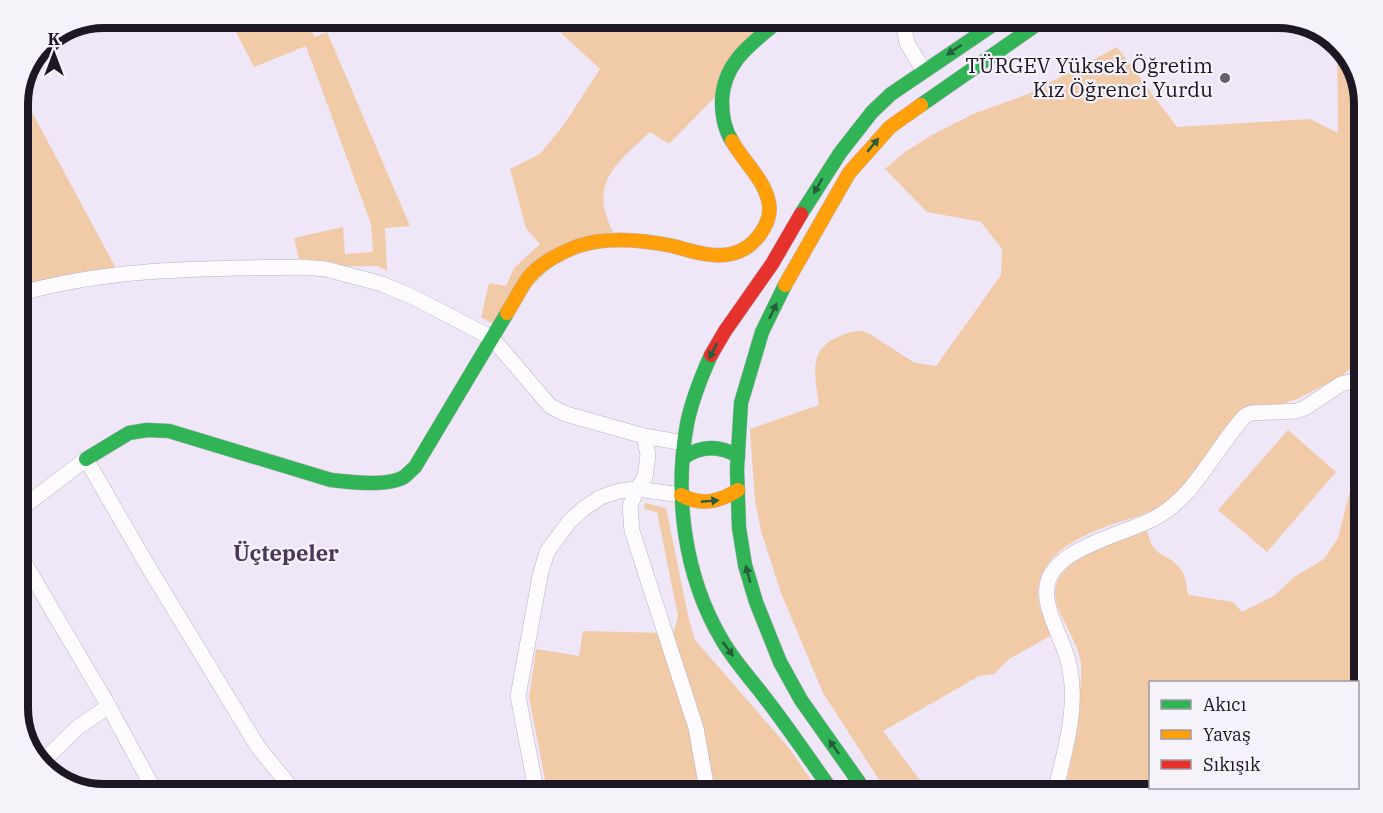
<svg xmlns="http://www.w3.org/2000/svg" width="1383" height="813" viewBox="0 0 1383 813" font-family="'IBM Plex Serif',serif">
  <rect width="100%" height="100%" fill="#efe6f7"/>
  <g fill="#f1caa8">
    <path d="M 229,18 L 303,18 L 315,37 L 327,32 L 410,226 L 385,228 L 387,271 L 378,266 L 301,267 L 294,238 L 343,227 L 345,254 L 373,252 L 371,224 L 306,46 L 254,67 Z"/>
    <path d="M 545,18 L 774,18 L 718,94 L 669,144 L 650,132 C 616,164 588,183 613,232 L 583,236 L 493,324 L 481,317 L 489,283 L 506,286 L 514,268 L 540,244 L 526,228 L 510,169 L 540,154 L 563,126 L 600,69 Z"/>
    <path d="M 1337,44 L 1353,61 L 1365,99 L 1365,366 L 1350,369 L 1340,377 L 1299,398 L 1282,404 L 1248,406 L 1237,414 C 1215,442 1193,480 1165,503 C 1152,513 1135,517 1119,522 C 1084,534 1037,552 1038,597 C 1039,609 1047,624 1050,636 L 1009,659 L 994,674 L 979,676 L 883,731 L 931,795 L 889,795 L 823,693 L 781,593 L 761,531 L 755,501 L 750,429 L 819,405 C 815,375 807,349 840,336 C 850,332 858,329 868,333 L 915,363 L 936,366 L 1001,275 L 1002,249 L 981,222 L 927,212 L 885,169 L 905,152 L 932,135 L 973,114 L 1028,94 L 1117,47 L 1177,127 L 1310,119 L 1338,133 Z"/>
    <path d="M 21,92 L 119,274 L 18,294 L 18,99 Z"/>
    <path d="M 1288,430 L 1336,472 L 1267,552 L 1218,510 Z"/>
    <path d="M 1365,445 L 1365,709 L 1359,731 L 1358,682 L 1150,682 L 1150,788 L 1247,788 L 1246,795 L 1063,795 C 1071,766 1075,735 1078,705 C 1080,691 1082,677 1081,663 C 1078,644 1065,626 1058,608 C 1040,560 1113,544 1147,531 C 1155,561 1163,549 1179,567 C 1186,574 1186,585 1188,595 L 1233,602 L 1242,612 L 1274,596 L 1294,577 L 1324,559 L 1338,538 L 1356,467 Z"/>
    <path d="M 645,503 L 666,508 L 689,620 L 695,640 L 789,748 L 821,795 L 548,795 L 529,697 L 536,649 L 579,656 L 583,631 L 664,633 L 670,647 L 678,616 L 657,512 L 644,509 Z"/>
  </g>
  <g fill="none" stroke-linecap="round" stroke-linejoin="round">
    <defs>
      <g id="street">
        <path d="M 902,18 L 907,43 L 924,71"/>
        <path d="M 18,294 C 113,267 203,269 301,267 L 326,269 L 382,284 L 415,298 L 492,338 L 550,406 L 566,414 L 644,436 L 684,443"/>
        <path d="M 644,436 L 648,455 L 645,477 L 637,489 L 630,506 L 632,531 L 696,728 L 708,795"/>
        <path d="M 18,511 L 86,459 L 146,563 L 258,747 L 297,795"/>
        <path d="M 18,552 L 104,698 L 157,795"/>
        <path d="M 41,763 L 78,727 L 109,706"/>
        <path d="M 537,795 L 518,696 L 540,576 L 547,552 L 569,522 L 583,509 L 601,497 L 619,491 L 637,489 L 681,495"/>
        <path d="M 1054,795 C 1064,755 1078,711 1070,669 C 1066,643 1043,612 1047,586 C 1052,548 1126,534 1155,518 C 1196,496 1214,449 1245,416 L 1251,413 L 1296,411 L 1305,408 L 1341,384 L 1365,378"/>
        <path d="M 1260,795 L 1261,788"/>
      </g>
      <g id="fast">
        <path d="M 921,105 L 1046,18"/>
        <path d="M 732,141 C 724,129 722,116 722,101 C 723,61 754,42 782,18"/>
        <path d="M 801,214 L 840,153 L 872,112 L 891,94 L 1003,18"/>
        <path d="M 785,285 L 762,332 L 741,403 L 737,469 L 739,528 L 745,565 L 756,602 L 780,662 L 801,700 L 868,795"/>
        <path d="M 711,355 C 701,377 692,400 687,424 C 674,496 684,576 722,640 C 734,661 751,679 766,699 C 790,730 812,763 835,795"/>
        <path d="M 683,458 C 701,445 719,445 738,456"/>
        <path d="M 86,459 L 129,433 L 147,430 L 169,431 L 331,480 C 350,482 387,487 404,477 C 408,474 411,470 415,467 L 507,313"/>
      </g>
      <g id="slow">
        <path d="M 785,285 L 849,173 L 890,127 L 921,105"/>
        <path d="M 507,313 C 514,302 520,289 528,278 C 539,264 561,252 578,246 C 607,236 643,240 673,246 C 691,251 712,258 731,254 C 754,249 775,222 768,199 C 762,177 743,161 732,141"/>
        <path d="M 681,495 C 701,506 719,502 738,490"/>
      </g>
      <path id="jam" d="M 711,355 L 725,331 L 772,264 L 801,214"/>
    </defs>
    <use href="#street" stroke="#bab2c1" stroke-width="16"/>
    <use href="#fast" stroke="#bab2c1" stroke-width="15"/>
    <use href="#slow" stroke="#bab2c1" stroke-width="15"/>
    <use href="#jam" stroke="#bab2c1" stroke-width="15"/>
    <use href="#street" stroke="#fdfbfe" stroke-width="15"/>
    <use href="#fast" stroke="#30b455" stroke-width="14"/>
    <use href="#slow" stroke="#ff9f0a" stroke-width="14"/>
    <use href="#jam" stroke="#e5322d" stroke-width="14"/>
  </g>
  <defs><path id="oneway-solid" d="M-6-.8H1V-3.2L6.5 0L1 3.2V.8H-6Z" transform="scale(1.5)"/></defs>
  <g fill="#265d3a">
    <use href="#oneway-solid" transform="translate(954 50) rotate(146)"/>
    <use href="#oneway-solid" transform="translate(873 145) rotate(-50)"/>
    <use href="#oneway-solid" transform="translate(818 186) rotate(120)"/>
    <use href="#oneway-solid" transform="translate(773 311) rotate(-64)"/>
    <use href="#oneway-solid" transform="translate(713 351) rotate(118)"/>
    <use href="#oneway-solid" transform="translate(710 501) rotate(-5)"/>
    <use href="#oneway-solid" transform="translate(748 574) rotate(-105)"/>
    <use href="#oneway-solid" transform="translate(728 649) rotate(54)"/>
    <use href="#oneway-solid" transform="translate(834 747) rotate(-126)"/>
  </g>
  <circle fill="#665f6d" stroke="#f6f2fa" stroke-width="2" cx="1225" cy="78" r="6"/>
  <g text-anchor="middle" stroke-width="4.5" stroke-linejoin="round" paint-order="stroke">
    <g font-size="21" fill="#1d1623" stroke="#f6f2fa" text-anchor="end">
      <text x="1213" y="73">TÜRGEV Yüksek Öğretim<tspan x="1213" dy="24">Kız Öğrenci Yurdu</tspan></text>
    </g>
    <g font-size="22" font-weight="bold" fill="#493857" stroke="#f6f2fa">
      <text x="286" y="561">Üçtepeler</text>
    </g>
  </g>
  <path d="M0 0H1383V813H0ZM104 28H1278A76 76 0 0 1 1354 104V708A76 76 0 0 1 1278 784H104A76 76 0 0 1 28 708V104A76 76 0 0 1 104 28Z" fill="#f6f2fa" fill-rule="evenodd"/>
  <path fill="none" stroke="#1d1623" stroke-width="8" d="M104 28H1278A76 76 0 0 1 1354 104V708A76 76 0 0 1 1278 784H104A76 76 0 0 1 28 708V104A76 76 0 0 1 104 28Z"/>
  <rect x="1149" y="681" width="210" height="108" fill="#f6f2fa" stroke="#9f9aa4" stroke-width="1.5"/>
  <rect x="1161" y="700" width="30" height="9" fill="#30b455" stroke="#9f9aa4" stroke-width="1.5"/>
  <text x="1203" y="711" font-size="18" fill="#1d1623">Akıcı</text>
  <rect x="1161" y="730" width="30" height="9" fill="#ff9f0a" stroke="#9f9aa4" stroke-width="1.5"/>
  <text x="1203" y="741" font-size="18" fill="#1d1623">Yavaş</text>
  <rect x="1161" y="760" width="30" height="9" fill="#e5322d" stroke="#9f9aa4" stroke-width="1.5"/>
  <text x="1203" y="771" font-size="18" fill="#1d1623">Sıkışık</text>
  <g transform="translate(54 54)" stroke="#f6f2fa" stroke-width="4.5" paint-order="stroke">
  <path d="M0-4.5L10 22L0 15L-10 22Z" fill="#1d1623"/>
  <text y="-9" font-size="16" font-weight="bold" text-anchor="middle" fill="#1d1623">K</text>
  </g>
</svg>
